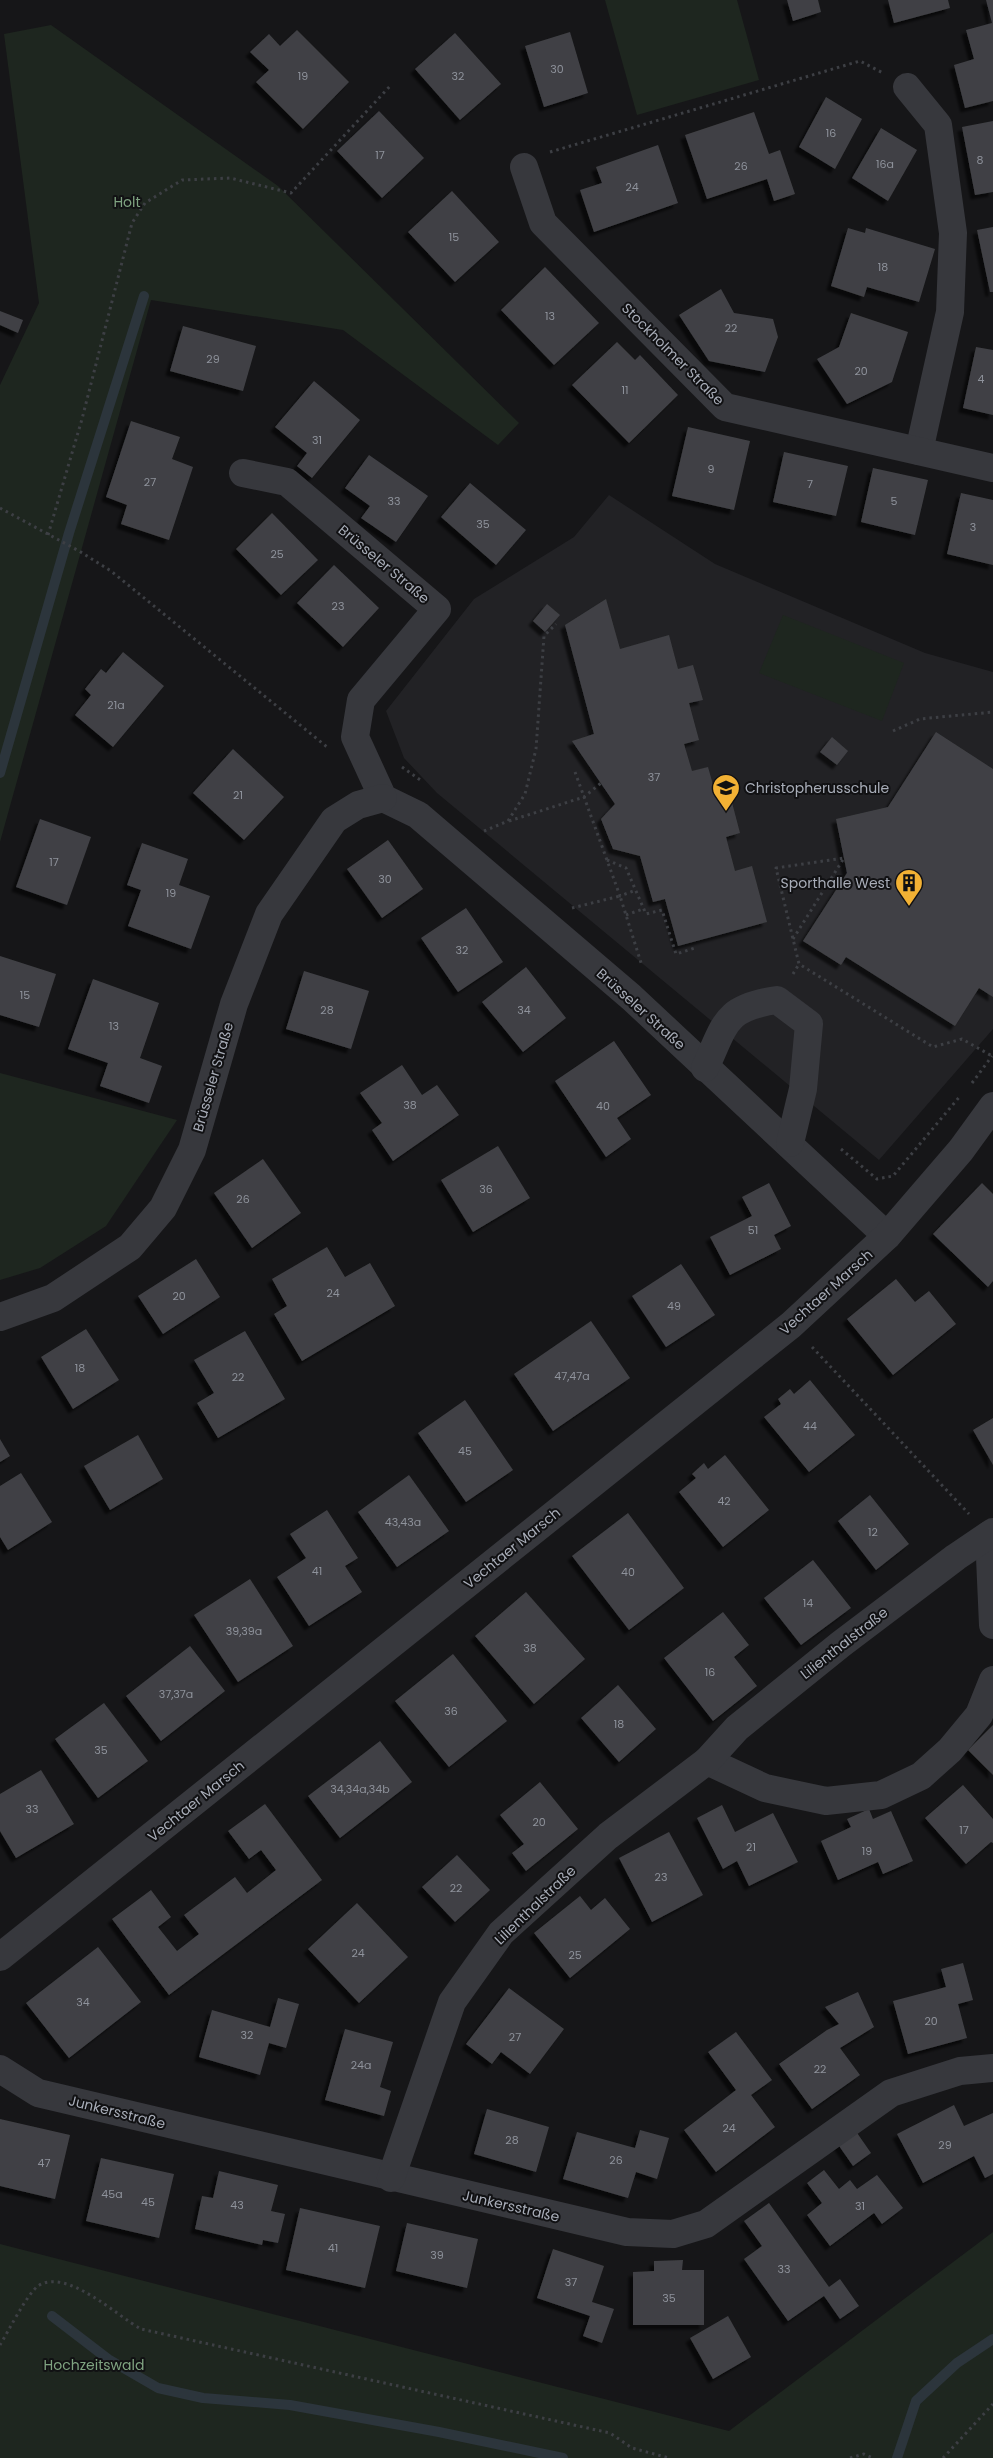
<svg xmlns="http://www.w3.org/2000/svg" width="993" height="2458" viewBox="0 0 993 2458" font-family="Poppins,sans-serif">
  <defs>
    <filter id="shadow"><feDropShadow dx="-4.5" dy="4.5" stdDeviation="1" flood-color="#0009"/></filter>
  </defs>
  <rect width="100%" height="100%" fill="#161618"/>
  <path fill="#222225" d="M 609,495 L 715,564 L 925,653 L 993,672 L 993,1029 L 879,1160 L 437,793 L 404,758 L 386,711 L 474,599 L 574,537 Z"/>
  <g fill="#1e261f">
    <path d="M 605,0 L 737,0 L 759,80 L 637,115 Z"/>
    <path d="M 51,25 L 278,186 L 519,423 L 498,445 L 343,330 L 151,300 L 0,842 L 0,385 L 39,303 L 4,34 Z"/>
    <path d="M 783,615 L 904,663 L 882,721 L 759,673 Z"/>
    <path d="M 0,1073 L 177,1120 L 106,1226 L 40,1268 L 0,1280 Z"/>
    <path d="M 993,2232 L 993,2458 L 0,2458 L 0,2244 L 729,2431 Z"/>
  </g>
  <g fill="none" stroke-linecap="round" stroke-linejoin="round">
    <g stroke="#2c353c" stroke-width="10">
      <path d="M 0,773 L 69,533 L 144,296"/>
      <path d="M 52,2316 L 108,2359 L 158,2388 L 203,2398 L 290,2405 L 439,2432 L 563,2458"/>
      <path d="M 897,2458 L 916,2401 L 957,2363 L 993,2339"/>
    </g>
  </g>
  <g fill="#404145" filter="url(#shadow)">
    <path d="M 787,0 L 818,0 L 821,12 L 793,21 Z"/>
    <path d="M 888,0 L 948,0 L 950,8 L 894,23 Z"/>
    <path d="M 986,0 L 993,0 L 993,101 L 965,108 L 954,65 L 974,59 L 966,30 L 992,23 Z"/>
    <path d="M 297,30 L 349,82 L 303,129 L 256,82 L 269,70 L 250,52 L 269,34 L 280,46 Z"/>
    <path d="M 570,32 L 588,93 L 544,107 L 525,46 Z"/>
    <path d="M 455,33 L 501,84 L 460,120 L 415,69 Z"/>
    <path d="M 826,97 L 862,119 L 835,169 L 799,147 Z"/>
    <path d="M 379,111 L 424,158 L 382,198 L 337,151 Z"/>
    <path d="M 754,112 L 769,154 L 780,150 L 795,194 L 774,201 L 767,179 L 707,199 L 685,135 Z"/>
    <path d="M 993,121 L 993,192 L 975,195 L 962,127 Z"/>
    <path d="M 881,128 L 917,150 L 888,201 L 852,178 Z"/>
    <path d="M 658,145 L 678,203 L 594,232 L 580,190 L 602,183 L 596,167 Z"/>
    <path d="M 452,191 L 499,242 L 455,282 L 408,232 Z"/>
    <path d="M 993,227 L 993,292 L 990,292 L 977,230 Z"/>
    <path d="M 848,228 L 865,233 L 866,228 L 935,249 L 919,302 L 867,287 L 864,297 L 831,286 Z"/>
    <path d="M 545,267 L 599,323 L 554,365 L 501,310 Z"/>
    <path d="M 721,289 L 734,313 L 773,319 L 778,337 L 765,372 L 709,361 L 679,315 Z"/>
    <path d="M 0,311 L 23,320 L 18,333 L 0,325 Z"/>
    <path d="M 851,313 L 908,332 L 892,382 L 847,404 L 817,359 L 839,347 Z"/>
    <path d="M 183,326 L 256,346 L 243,391 L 170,371 Z"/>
    <path d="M 617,342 L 635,360 L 640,355 L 678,395 L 629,443 L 572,385 Z"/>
    <path d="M 976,347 L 993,350 L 993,415 L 963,408 Z"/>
    <path d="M 314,381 L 360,420 L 312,478 L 297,466 L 307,453 L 275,427 Z"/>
    <path d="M 131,421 L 180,437 L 172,459 L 193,467 L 169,540 L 121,524 L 127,505 L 106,497 Z"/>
    <path d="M 688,427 L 750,441 L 734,510 L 672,496 Z"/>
    <path d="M 784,452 L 848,466 L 836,516 L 773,502 Z"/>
    <path d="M 369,455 L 428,496 L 396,542 L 361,518 L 370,506 L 345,488 Z"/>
    <path d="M 873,468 L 928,480 L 915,535 L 861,522 Z"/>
    <path d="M 470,483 L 526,530 L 496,565 L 441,517 Z"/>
    <path d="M 961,493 L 993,500 L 993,565 L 947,554 Z"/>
    <path d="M 272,513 L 318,560 L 281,595 L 236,549 Z"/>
    <path d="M 334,565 L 379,608 L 343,647 L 297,603 Z"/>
    <path d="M 606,599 L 620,649 L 669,635 L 678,669 L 693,665 L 703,700 L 689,703 L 699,740 L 684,744 L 692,771 L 708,767 L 717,799 L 730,795 L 740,833 L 726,837 L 735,871 L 752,866 L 767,922 L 678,946 L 665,899 L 653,902 L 640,856 L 613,849 L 601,819 L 615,804 L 572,741 L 594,734 L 565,625 Z"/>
    <path d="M 547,604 L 560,615 L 545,632 L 533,621 Z"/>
    <path d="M 123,652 L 164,686 L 113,747 L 75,715 L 91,695 L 85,689 L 101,669 L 106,673 Z"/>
    <path d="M 936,732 L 993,769 L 993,997 L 979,988 L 955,1026 L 846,957 L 841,965 L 803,941 L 847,873 L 836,819 L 888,807 Z"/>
    <path d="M 832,737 L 848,751 L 837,765 L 820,752 Z"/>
    <path d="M 233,749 L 284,797 L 244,840 L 193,793 Z"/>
    <path d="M 40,819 L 91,837 L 67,905 L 16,887 Z"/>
    <path d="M 388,840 L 423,889 L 382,918 L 347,869 Z"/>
    <path d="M 142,843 L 188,859 L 179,885 L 210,896 L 191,949 L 128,926 L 141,890 L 127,885 Z"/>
    <path d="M 466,908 L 503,962 L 458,992 L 421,938 Z"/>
    <path d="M 0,956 L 56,974 L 39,1027 L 0,1015 Z"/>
    <path d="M 526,967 L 566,1018 L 523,1052 L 482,1002 Z"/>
    <path d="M 304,971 L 369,991 L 351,1049 L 286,1029 Z"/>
    <path d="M 93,979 L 159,1003 L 140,1058 L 162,1066 L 149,1103 L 100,1086 L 108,1063 L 68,1049 Z"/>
    <path d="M 614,1041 L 651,1095 L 617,1118 L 631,1139 L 606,1157 L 555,1081 Z"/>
    <path d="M 402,1065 L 422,1095 L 437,1085 L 459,1115 L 393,1161 L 372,1130 L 382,1123 L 360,1093 Z"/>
    <path d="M 498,1146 L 530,1198 L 473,1232 L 441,1180 Z"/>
    <path d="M 263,1159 L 301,1213 L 252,1248 L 214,1193 Z"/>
    <path d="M 769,1183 L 791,1226 L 774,1235 L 781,1249 L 730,1275 L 710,1237 L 752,1216 L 742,1197 Z"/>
    <path d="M 982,1183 L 993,1194 L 993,1281 L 988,1287 L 933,1234 Z"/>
    <path d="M 327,1247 L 345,1277 L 370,1263 L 395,1306 L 302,1361 L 274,1314 L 287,1306 L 272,1279 Z"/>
    <path d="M 196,1259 L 220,1297 L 163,1334 L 138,1296 Z"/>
    <path d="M 681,1264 L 715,1315 L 666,1347 L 632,1296 Z"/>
    <path d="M 896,1279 L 915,1302 L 929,1291 L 956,1324 L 893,1375 L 847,1319 Z"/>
    <path d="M 591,1321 L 630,1378 L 553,1431 L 514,1374 Z"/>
    <path d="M 86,1329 L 119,1380 L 73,1409 L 41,1357 Z"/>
    <path d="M 245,1331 L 285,1399 L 218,1438 L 197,1403 L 214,1393 L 194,1360 Z"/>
    <path d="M 810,1380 L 855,1435 L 809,1472 L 764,1417 L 781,1404 L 778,1399 L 790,1389 L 794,1394 Z"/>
    <path d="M 465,1400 L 513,1470 L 466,1502 L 418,1433 Z"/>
    <path d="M 993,1418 L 993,1465 L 973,1430 Z"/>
    <path d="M 138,1435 L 163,1479 L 110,1510 L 84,1466 Z"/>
    <path d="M 0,1439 L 10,1456 L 0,1462 Z"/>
    <path d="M 725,1455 L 769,1510 L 723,1547 L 679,1492 L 696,1478 L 692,1474 L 704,1463 L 708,1469 Z"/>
    <path d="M 21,1473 L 52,1522 L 8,1550 L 0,1537 L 0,1486 Z"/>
    <path d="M 409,1475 L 449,1531 L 397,1567 L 358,1512 Z"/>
    <path d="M 870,1495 L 909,1544 L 876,1570 L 838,1521 Z"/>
    <path d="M 327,1510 L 358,1558 L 345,1566 L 362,1592 L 309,1626 L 277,1577 L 306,1558 L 290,1534 Z"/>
    <path d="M 628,1513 L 684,1588 L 629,1630 L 572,1556 Z"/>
    <path d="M 813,1560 L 851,1608 L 801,1645 L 764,1598 Z"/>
    <path d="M 250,1579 L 293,1646 L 238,1682 L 194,1615 Z"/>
    <path d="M 526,1592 L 585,1659 L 534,1704 L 475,1636 Z"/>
    <path d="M 723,1612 L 749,1645 L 734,1657 L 757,1686 L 713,1721 L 664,1658 Z"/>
    <path d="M 190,1646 L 225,1691 L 161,1741 L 126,1696 Z"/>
    <path d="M 453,1654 L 507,1721 L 449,1767 L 395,1701 Z"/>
    <path d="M 618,1685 L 656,1729 L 619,1762 L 581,1718 Z"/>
    <path d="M 104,1703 L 148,1761 L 98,1798 L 55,1739 Z"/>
    <path d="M 993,1725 L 993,1775 L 968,1750 Z"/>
    <path d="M 380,1741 L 412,1782 L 340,1838 L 308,1796 Z"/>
    <path d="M 41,1770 L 74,1824 L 16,1858 L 0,1831 L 0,1794 Z"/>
    <path d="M 540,1782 L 578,1829 L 526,1871 L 512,1853 L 524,1844 L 500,1815 Z"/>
    <path d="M 963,1785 L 993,1819 L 993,1843 L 991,1842 L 966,1864 L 925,1818 Z"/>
    <path d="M 265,1804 L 322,1880 L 169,1995 L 112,1919 L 151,1890 L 171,1917 L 158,1927 L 177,1951 L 199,1934 L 184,1915 L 235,1877 L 247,1893 L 276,1870 L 261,1850 L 249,1859 L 228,1831 Z"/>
    <path d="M 722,1805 L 735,1832 L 773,1813 L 798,1862 L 749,1886 L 737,1861 L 723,1869 L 697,1818 Z"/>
    <path d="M 869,1809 L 873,1819 L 891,1811 L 913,1861 L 883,1874 L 878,1862 L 838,1880 L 821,1841 L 851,1827 L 847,1819 Z"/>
    <path d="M 669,1832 L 703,1895 L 652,1922 L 619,1858 Z"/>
    <path d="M 457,1855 L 490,1890 L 455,1922 L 422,1887 Z"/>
    <path d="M 580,1896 L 591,1910 L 605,1898 L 630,1929 L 570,1978 L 534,1933 Z"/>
    <path d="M 357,1903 L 408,1957 L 359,2003 L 308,1949 Z"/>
    <path d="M 98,1947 L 141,2002 L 69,2058 L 26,2003 Z"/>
    <path d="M 963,1963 L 973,2000 L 958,2004 L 967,2038 L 908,2054 L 893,2001 L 946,1987 L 941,1969 Z"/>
    <path d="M 509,1988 L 564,2029 L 530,2074 L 501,2052 L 492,2064 L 466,2044 Z"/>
    <path d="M 858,1992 L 874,2027 L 840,2048 L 860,2075 L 812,2109 L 779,2064 L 827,2030 L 839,2024 L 825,2007 Z"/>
    <path d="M 278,1998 L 299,2004 L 286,2048 L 269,2043 L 260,2075 L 199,2057 L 212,2010 L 270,2027 Z"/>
    <path d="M 345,2029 L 393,2042 L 380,2087 L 391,2091 L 384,2116 L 325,2100 Z"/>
    <path d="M 736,2032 L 772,2080 L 751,2095 L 775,2127 L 716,2172 L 684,2130 L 736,2090 L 708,2052 Z"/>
    <path d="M 954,2105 L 964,2126 L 993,2113 L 993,2174 L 985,2178 L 974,2156 L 923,2183 L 897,2134 Z"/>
    <path d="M 487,2109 L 549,2127 L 536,2172 L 474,2154 Z"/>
    <path d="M 0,2119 L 70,2135 L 55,2199 L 0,2186 Z"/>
    <path d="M 640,2130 L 669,2138 L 657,2179 L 636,2172 L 628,2198 L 563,2179 L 577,2132 L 635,2148 Z"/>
    <path d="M 855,2130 L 871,2153 L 853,2166 L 837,2143 Z"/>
    <path d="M 101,2158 L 174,2174 L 159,2238 L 86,2221 Z"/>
    <path d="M 824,2170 L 839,2189 L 850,2180 L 857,2189 L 877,2175 L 903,2208 L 882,2224 L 874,2213 L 830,2246 L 807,2215 L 822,2203 L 807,2183 Z"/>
    <path d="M 219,2171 L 278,2185 L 271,2211 L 285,2214 L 278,2243 L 263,2240 L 262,2245 L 195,2229 L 202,2196 L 213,2198 Z"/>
    <path d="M 769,2203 L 829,2287 L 840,2279 L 859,2306 L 840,2319 L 824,2296 L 788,2321 L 744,2259 L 762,2246 L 744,2221 Z"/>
    <path d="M 300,2208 L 380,2226 L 365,2288 L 286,2270 Z"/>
    <path d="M 407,2223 L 478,2239 L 467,2288 L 396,2271 Z"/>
    <path d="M 553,2249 L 604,2266 L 592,2302 L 614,2309 L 602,2343 L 583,2336 L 590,2316 L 537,2298 Z"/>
    <path d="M 683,2260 L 682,2270 L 704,2270 L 704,2325 L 633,2325 L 633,2272 L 654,2271 L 654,2261 Z"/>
    <path d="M 728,2316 L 751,2357 L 713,2379 L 690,2338 Z"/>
  </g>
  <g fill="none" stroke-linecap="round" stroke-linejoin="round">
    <g stroke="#3d3f44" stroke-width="3" stroke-dasharray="2.5 4" stroke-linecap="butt">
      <path d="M 550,152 L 860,61 L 883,73"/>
      <path d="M 0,508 L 79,551 L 111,571 L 327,747"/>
      <path d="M 48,535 L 82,419 L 132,223 L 145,203 L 182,180 L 230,178 L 291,193 L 391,85"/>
      <path d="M 893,731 L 920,719 L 993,712"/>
      <path d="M 402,767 L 423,782"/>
      <path d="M 575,772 L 620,896 L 636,890"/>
      <path d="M 509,821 L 584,797 L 601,783"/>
      <path d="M 484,831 L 508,821 L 525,794 L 536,749 L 544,636 L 556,624"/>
      <path d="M 607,860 L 626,868 L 646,914 L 662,910 L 676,954 L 695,948"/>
      <path d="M 572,908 L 620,896 L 642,966"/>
      <path d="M 626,915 L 643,909"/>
      <path d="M 793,939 L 844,858 L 776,868 L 799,964 L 933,1047 L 962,1039 L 992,1056"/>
      <path d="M 793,974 L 799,964"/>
      <path d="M 972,1083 L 992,1056"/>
      <path d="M 841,1149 L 877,1179 L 893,1176 L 961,1095"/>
      <path d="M 812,1347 L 969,1514"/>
      <path d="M 0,2345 C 8,2332 27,2294 38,2286 C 66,2267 117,2316 141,2329 L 610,2433 L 632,2448 L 669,2458"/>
      <path d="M 850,2458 L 864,2454 L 873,2458"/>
      <path d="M 943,2458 L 993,2404"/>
    </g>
    <g stroke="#37383d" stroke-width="28">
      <path d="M 907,87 L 938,125 L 953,233 L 950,312 L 919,451"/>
      <path d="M 524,167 L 543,223 L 725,407 L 993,468"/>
      <path d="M 243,473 L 287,482 L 437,609 L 361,700 L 355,737 L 383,798 L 418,815 L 631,997 L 887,1236"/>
      <path d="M 705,1068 C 726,1023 724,1008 777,1000 L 809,1024 L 803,1089 L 790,1143"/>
      <path d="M 0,1317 L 53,1298 L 130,1247 L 163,1208 L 192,1150 L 234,1004 L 269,914 L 334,820 L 358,805 L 383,798"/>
      <path d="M 989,1535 L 993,1625"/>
      <path d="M 707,1761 L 765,1788 L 826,1801 L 881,1795 L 921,1776 L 950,1750 L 979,1715 L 993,1680"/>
      <path d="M 0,1957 L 791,1325 L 887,1236 L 961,1150 L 993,1106"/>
      <path d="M 0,2069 L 38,2093 L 627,2232 L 673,2234 L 706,2224 L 891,2093 L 960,2071 L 993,2068"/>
      <path d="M 391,2178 L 452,2002 L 501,1933 L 608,1836 L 707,1761 L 737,1728 L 841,1644 L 956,1557 L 993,1532"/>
    </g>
  </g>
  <defs>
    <symbol id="school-pin" viewBox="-11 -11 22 30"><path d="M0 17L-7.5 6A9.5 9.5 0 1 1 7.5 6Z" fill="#f2b134" stroke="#111113"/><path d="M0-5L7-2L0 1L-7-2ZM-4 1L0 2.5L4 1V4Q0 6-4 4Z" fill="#111"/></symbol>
    <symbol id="building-pin" viewBox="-11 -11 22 30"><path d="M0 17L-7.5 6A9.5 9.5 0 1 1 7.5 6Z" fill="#f2b134" stroke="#111113"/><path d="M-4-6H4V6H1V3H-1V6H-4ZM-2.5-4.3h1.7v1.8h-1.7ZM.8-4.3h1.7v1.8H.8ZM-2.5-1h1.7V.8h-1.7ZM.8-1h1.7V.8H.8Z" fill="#111"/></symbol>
  </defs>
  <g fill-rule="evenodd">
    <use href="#school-pin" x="710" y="772" width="32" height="43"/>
    <use href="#building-pin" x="893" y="867" width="32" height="43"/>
  </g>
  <g text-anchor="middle" stroke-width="4" stroke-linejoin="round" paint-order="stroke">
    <g font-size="11" fill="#8e929b">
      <text x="557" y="73">30</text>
      <text x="303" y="80">19</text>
      <text x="458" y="80">32</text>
      <text x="831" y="137">16</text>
      <text x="380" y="159">17</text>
      <text x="980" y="164">8</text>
      <text x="885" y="168">16a</text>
      <text x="741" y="170">26</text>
      <text x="632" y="191">24</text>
      <text x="454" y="241">15</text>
      <text x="883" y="271">18</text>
      <text x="550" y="320">13</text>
      <text x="731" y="332">22</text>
      <text x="213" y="363">29</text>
      <text x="861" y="375">20</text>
      <text x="981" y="383">4</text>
      <text x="625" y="394">11</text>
      <text x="317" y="444">31</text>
      <text x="711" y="473">9</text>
      <text x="150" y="486">27</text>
      <text x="810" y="488">7</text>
      <text x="394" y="505">33</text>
      <text x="894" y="505">5</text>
      <text x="483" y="528">35</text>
      <text x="973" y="531">3</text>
      <text x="277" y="558">25</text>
      <text x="338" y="610">23</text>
      <text x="116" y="709">21a</text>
      <text x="654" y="781">37</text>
      <text x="238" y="799">21</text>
      <text x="54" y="866">17</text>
      <text x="385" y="883">30</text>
      <text x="171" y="897">19</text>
      <text x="462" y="954">32</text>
      <text x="25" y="999">15</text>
      <text x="327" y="1014">28</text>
      <text x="524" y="1014">34</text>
      <text x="114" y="1030">13</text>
      <text x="410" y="1109">38</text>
      <text x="603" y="1110">40</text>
      <text x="486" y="1193">36</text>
      <text x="243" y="1203">26</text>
      <text x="753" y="1234">51</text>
      <text x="333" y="1297">24</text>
      <text x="179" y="1300">20</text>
      <text x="674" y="1310">49</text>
      <text x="80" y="1372">18</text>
      <text x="572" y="1380">47,47a</text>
      <text x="238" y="1381">22</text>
      <text x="810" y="1430">44</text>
      <text x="465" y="1455">45</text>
      <text x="724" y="1505">42</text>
      <text x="403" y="1526">43,43a</text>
      <text x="873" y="1536">12</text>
      <text x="317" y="1575">41</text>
      <text x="628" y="1576">40</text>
      <text x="808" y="1607">14</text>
      <text x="244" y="1635">39,39a</text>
      <text x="530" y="1652">38</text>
      <text x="710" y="1676">16</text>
      <text x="176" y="1698">37,37a</text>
      <text x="451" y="1715">36</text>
      <text x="619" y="1728">18</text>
      <text x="101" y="1754">35</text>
      <text x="360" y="1793">34,34a,34b</text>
      <text x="32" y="1813">33</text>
      <text x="539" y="1826">20</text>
      <text x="964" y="1834">17</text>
      <text x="751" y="1851">21</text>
      <text x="867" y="1855">19</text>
      <text x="661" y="1881">23</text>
      <text x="456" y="1892">22</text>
      <text x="358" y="1957">24</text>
      <text x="575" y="1959">25</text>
      <text x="83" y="2006">34</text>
      <text x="931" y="2025">20</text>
      <text x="247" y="2039">32</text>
      <text x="515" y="2041">27</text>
      <text x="361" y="2069">24a</text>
      <text x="820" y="2073">22</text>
      <text x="729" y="2132">24</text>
      <text x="512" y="2144">28</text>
      <text x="945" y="2149">29</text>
      <text x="616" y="2164">26</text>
      <text x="44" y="2167">47</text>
      <text x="112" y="2198">45a</text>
      <text x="148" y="2206">45</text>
      <text x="237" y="2209">43</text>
      <text x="860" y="2210">31</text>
      <text x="333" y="2252">41</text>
      <text x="437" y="2259">39</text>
      <text x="784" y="2273">33</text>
      <text x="571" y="2286">37</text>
      <text x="669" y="2302">35</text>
    </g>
    <g font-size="14" fill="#7fa381" stroke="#111113">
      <text x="127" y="207">Holt</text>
      <text x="94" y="2370">Hochzeitswald</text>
    </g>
    <g font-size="14" fill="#a8adb8" stroke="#111113">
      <text transform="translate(673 354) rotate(45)" y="5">Stockholmer Straße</text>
      <text transform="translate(384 564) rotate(40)" y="5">Brüsseler Straße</text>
      <text transform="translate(641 1009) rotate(42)" y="5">Brüsseler Straße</text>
      <text transform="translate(213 1077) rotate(-74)" y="5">Brüsseler Straße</text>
      <text transform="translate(826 1292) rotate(-42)" y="5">Vechtaer Marsch</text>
      <text transform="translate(512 1548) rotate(-39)" y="5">Vechtaer Marsch</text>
      <text transform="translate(844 1643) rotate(-38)" y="5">Lilienthalstraße</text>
      <text transform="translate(196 1801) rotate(-39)" y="5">Vechtaer Marsch</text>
      <text transform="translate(535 1905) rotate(-44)" y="5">Lilienthalstraße</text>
      <text transform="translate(117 2112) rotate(14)" y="5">Junkersstraße</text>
      <text transform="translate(511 2206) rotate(13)" y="5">Junkersstraße</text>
    </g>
    <g font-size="14" fill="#a8adb8" stroke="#111113" text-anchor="start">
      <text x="745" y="793">Christopherusschule</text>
      <text x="890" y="888" text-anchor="end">Sporthalle West</text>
    </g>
  </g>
</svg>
